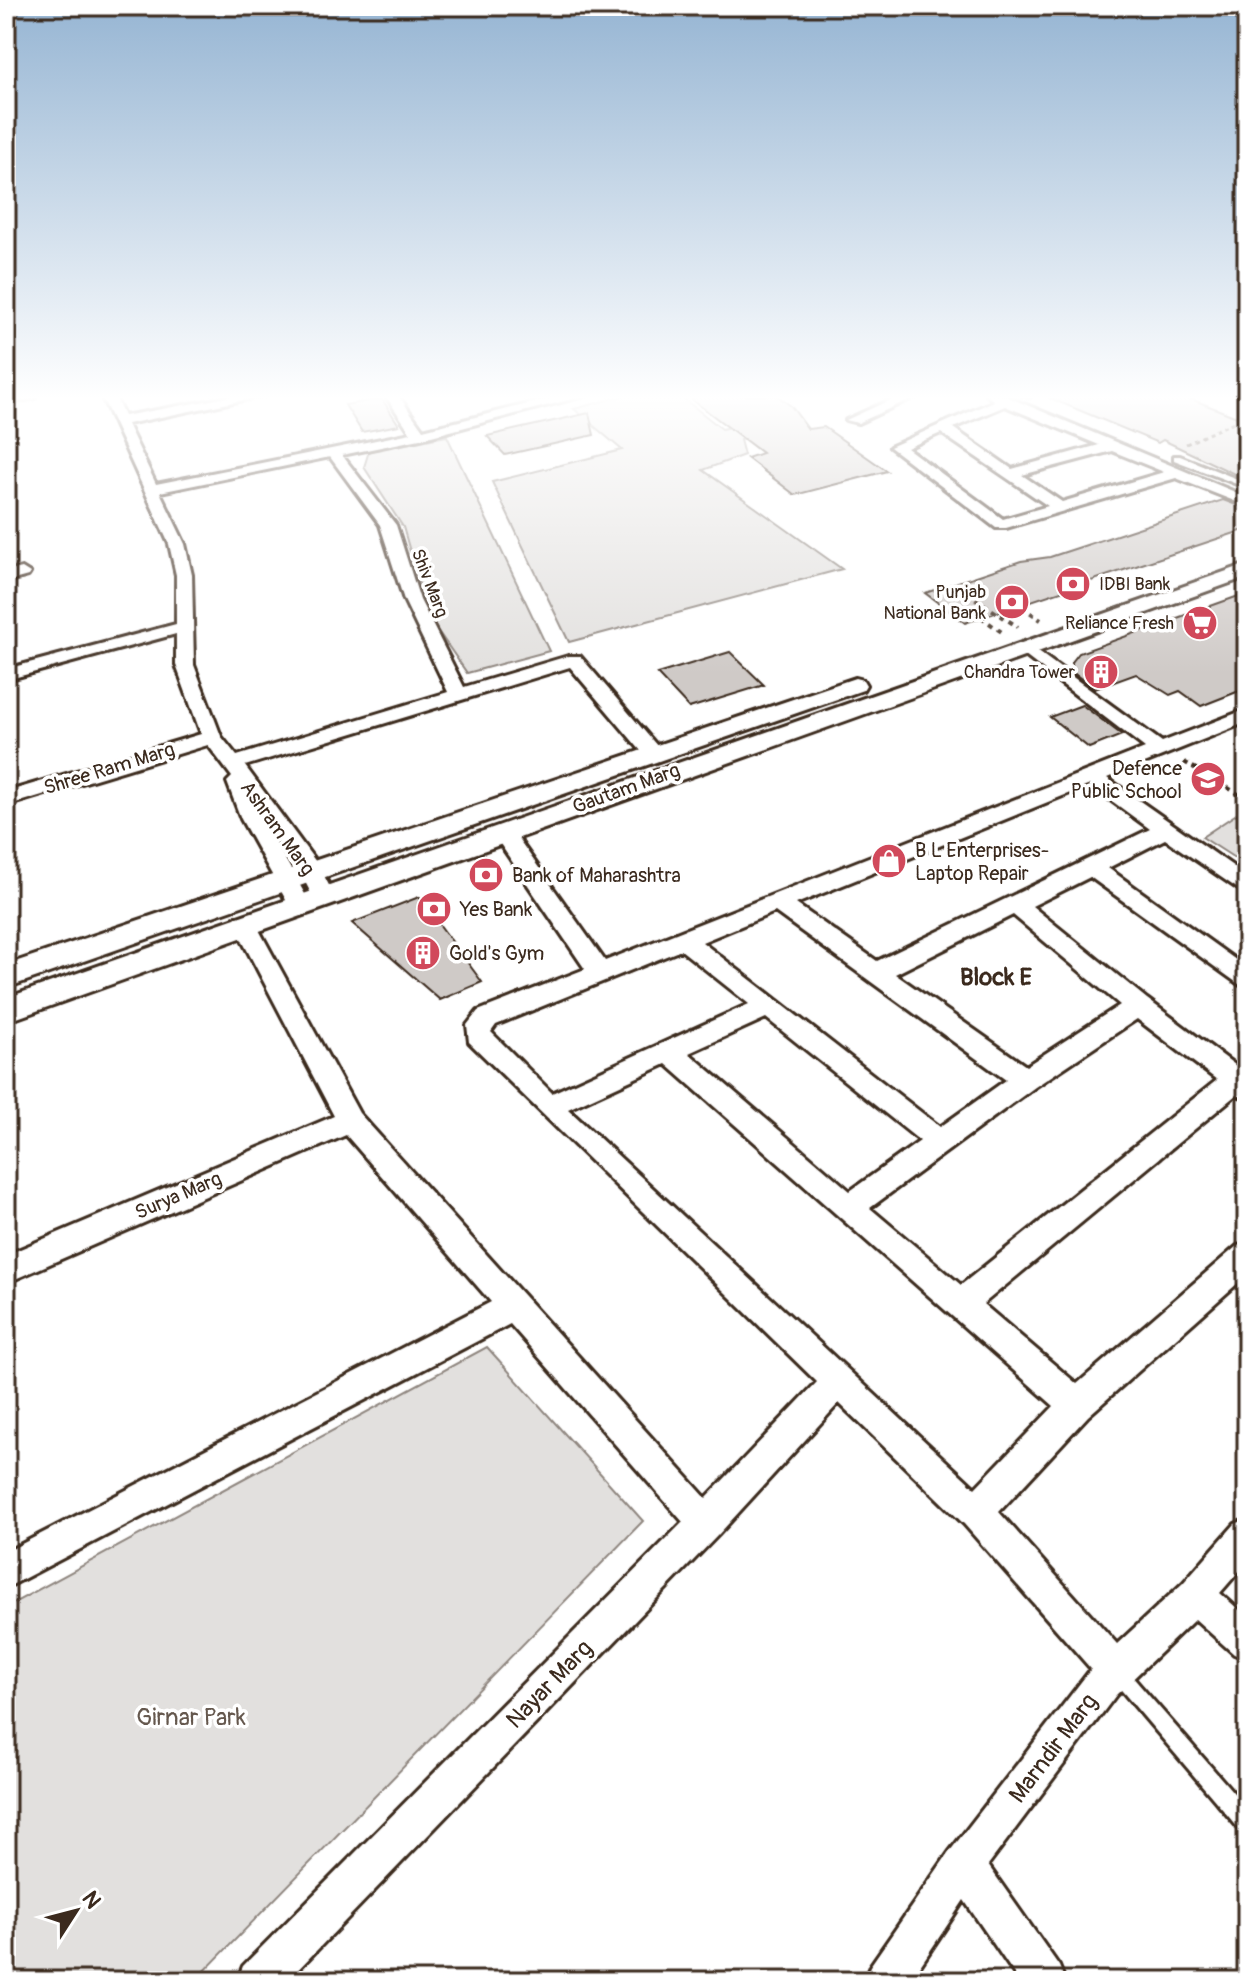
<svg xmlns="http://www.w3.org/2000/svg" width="1253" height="1987" viewBox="0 0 1253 1987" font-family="Pangolin,sans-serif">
  <rect width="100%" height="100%" fill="#fff"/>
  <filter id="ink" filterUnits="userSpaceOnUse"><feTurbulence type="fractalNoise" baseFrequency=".0125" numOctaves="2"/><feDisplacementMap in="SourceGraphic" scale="16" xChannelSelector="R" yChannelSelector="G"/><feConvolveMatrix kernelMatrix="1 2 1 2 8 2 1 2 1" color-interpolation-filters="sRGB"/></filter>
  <g filter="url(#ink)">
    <g fill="#e2e0de" stroke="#8e857e" stroke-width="2">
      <path d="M 627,395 L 679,395 L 722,429 L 734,426 L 750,437 L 740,440 L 744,455 L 703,470 L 842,569 L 569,642 L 492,482 L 622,450 L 574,409 Z"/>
      <path d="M 447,436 L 549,651 L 467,673 L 429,618 L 403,527 L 364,467 L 369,451 Z"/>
      <path d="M 1247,807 L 1247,866 L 1202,837 Z"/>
      <path d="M 487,1347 L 643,1521 L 195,1981 L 6,1981 L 6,1607 Z"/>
    </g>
    <g fill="#cfcac7" stroke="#3b2a1e" stroke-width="2">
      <path d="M 686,395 L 776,395 L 791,406 L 808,429 L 824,427 L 887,471 L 795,495 L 747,458 L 762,453 Z"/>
      <path d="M 1181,395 L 1247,421 L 1247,480 L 1163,440 L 1158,443 L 1045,396 Z"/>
      <path d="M 382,399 L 399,425 L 362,432 L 345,405 Z"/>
      <path d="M 589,413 L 594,435 L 505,455 L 487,436 Z"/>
      <path d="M 1223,500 L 1247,509 L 1247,529 L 965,623 L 925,593 L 1021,561 L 1050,557 Z"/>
      <path d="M 1247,593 L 1247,688 L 1201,706 L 1180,691 L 1170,695 L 1136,674 L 1095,689 L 1072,672 L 1072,662 L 1079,653 Z"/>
      <path d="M 730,652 L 764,685 L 689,708 L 657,674 Z"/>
      <path d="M 1082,705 L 1122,735 L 1089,748 L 1050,717 Z"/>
      <path d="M 419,897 L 482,982 L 440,1000 L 352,923 Z"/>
    </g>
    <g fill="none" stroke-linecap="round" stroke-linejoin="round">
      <defs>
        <g id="service">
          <path d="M 1021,395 L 1033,395 L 1030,397 Z"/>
          <path d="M 1174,456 L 1180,456 L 1247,483 L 1247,488 L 1174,460 Z"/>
          <path d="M 1117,1663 L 1123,1666 L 1247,1808 L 1247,1833 L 1240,1830 L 1111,1678 L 1108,1672 L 1111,1666 Z"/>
        </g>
        <g id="minor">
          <path d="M 36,395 L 35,398 L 6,404 L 6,396 Z"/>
          <path d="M 101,395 L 114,395 L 124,416 L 238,395 L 267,395 L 127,424 L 156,484 L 411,433 L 385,395 L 398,395 L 423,430 L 564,395 L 587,395 L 420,439 L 342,455 L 396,525 L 420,600 L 464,687 L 568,656 L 580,656 L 664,754 L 654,760 L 647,758 L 570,667 L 245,766 L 319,866 L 334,895 L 331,901 L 315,901 L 301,874 L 258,811 L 310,903 L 299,911 L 291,909 L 241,819 L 227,782 L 232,777 L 208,745 L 6,806 L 6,792 L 201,734 L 176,665 L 176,634 L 6,680 L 6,669 L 176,624 L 176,575 L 169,544 ZM 330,457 L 380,525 L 404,600 L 448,692 L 237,756 L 221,736 L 194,665 L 192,575 L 185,544 L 160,492 Z"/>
          <path d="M 901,395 L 919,395 L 858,423 L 846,420 Z"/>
          <path d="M 987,395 L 1003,395 L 1247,497 L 1247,506 L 1176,478 L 1006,528 L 996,528 L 890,447 L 994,401 ZM 1005,406 L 1099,445 L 1012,469 L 953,428 ZM 941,433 L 1048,506 L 1003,519 L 907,448 ZM 1112,451 L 1164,472 L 1062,502 L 1022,475 Z"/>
          <path d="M 22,568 L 30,573 L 28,576 L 6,582 L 6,572 Z"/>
          <path d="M 1026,643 L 1162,742 L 1247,709 L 1247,722 L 1107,778 L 1247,876 L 1247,895 L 1165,839 L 1108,868 L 1247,968 L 1247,990 L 1090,877 L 1032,906 L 1147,999 L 1247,1074 L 1247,1098 L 1236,1095 L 983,1304 L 1077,1384 L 1237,1246 L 1247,1243 L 1247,1275 L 1088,1416 L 999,1512 L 1117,1644 L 1183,1583 L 1235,1524 L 1247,1519 L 1247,1562 L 1220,1593 L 1247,1617 L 1247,1659 L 1234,1654 L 1195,1619 L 1116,1695 L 988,1865 L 1059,1966 L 1065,1981 L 1019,1981 L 964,1900 L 910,1981 L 864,1981 L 870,1966 L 950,1851 L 1091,1669 L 964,1524 L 839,1403 L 718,1535 L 287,1981 L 237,1981 L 243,1966 L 683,1522 L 510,1324 L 6,1588 L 6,1552 L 491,1302 L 346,1135 L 6,1283 L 6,1255 L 334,1116 L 233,923 L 236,917 L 252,917 L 359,1113 L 706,1498 L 817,1382 L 469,1042 L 467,1025 L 478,1011 L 585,969 L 492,832 L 503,825 L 510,827 L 605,961 L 1145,748 L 1020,652 L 1017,648 ZM 1090,785 L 1150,829 L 877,961 L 796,904 ZM 775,912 L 1006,1080 L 940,1127 L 702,942 ZM 1013,915 L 1120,1005 L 1026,1066 L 895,974 ZM 681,950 L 749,1004 L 552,1093 L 491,1032 L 496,1025 ZM 766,1018 L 920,1141 L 850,1191 L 689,1053 ZM 1137,1019 L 1217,1080 L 961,1285 L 870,1208 L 1035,1087 ZM 666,1064 L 1054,1406 L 975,1488 L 568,1109 Z"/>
        </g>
        <g id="tertiary">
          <path d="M 1247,564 L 1247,577 L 6,1022 L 6,998 Z"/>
          <path d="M 855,678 L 863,680 L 866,685 L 863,690 L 6,988 L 6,965 Z"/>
        </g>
      </defs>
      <use href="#service" stroke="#3b2a1e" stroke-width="6"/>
      <use href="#minor" stroke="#3b2a1e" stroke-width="6"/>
      <use href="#tertiary" stroke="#3b2a1e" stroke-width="6"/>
      <path stroke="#3b2a1e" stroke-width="3" stroke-dasharray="4 4" stroke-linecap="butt" d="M 1186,444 L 1247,416"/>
      <g stroke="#3b2a1e" stroke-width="4" stroke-dasharray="5 5" stroke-linecap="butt">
        <path d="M 967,593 L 1018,627"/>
        <path d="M 1012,605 L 1017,609 L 1027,605"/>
        <path d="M 1022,607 L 1041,620"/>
        <path d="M 981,617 L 1003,633"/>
        <path d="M 1184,762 L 1247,799"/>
      </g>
      <use href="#service" fill="#fff" fill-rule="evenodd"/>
      <use href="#minor" fill="#fff" fill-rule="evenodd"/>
      <use href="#tertiary" fill="#fff" fill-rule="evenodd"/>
    </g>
  </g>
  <linearGradient id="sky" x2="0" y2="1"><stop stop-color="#96b5d3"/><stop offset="0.59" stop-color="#fff"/><stop offset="1" stop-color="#fff" stop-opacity="0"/></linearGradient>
  <rect width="1253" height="674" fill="url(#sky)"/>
  <defs>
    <symbol id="bank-disc" viewBox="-11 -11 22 22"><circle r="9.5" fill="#d1495b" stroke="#fff"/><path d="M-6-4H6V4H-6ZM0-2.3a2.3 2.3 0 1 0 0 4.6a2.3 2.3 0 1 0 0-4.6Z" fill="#fff"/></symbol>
    <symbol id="supermarket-disc" viewBox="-11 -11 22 22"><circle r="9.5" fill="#d1495b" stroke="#fff"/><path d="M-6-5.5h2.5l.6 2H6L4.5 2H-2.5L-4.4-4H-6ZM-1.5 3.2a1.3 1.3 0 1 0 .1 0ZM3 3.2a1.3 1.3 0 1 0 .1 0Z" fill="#fff"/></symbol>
    <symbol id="building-disc" viewBox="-11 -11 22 22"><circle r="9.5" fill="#d1495b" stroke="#fff"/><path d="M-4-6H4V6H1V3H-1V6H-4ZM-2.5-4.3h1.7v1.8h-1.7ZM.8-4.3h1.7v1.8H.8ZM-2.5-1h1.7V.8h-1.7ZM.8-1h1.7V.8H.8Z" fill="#fff"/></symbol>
    <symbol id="school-disc" viewBox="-11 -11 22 22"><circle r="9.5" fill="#d1495b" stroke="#fff"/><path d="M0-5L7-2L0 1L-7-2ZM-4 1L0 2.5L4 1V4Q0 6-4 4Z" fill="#fff"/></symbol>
    <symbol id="shop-disc" viewBox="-11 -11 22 22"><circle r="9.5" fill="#d1495b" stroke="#fff"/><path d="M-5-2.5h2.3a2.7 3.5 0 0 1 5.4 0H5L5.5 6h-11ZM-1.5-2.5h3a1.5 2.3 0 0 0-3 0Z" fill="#fff"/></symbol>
  </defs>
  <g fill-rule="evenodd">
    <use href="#bank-disc" x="1053" y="564" width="40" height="40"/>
    <use href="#bank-disc" x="992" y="582" width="40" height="40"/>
    <use href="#supermarket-disc" x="1180" y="603" width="40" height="40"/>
    <use href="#building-disc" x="1081" y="652" width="40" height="40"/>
    <use href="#school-disc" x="1188" y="759" width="40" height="40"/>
    <use href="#shop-disc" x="869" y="841" width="40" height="40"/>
    <use href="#bank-disc" x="466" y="855" width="40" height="40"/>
    <use href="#bank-disc" x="414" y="889" width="40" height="40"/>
    <use href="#building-disc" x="403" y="933" width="40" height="40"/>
  </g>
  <g text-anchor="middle" stroke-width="7" stroke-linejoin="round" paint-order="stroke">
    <g font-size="18" fill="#3b2a1e" stroke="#fff">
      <text transform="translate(430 583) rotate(69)" y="6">Shiv Marg</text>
    </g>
    <g font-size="18" fill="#3b2a1e" stroke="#fff" text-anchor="end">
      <text x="1099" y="590" text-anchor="start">IDBI Bank</text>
      <text x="986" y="598">Punjab<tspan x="986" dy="21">National Bank</tspan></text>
      <text x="1174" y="629">Reliance Fresh</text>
      <text x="1075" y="678">Chandra Tower</text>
    </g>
    <g font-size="20" fill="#3b2a1e" stroke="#fff">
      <text transform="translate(109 768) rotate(-17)" y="7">Shree Ram Marg</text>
      <text transform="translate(626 788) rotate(-20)" y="7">Gautam Marg</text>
      <text transform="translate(278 828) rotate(54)" y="7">Ashram Marg</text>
      <text transform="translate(178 1195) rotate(-23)" y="7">Surya Marg</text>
    </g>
    <g font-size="20" fill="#3b2a1e" stroke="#fff" text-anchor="start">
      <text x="1182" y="775" text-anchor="end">Defence<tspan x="1182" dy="23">Public School</tspan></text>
      <text x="915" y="857">B L Enterprises-<tspan x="915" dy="23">Laptop Repair</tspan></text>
      <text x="512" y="882">Bank of Maharashtra</text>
      <text x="460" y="916">Yes Bank</text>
      <text x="449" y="960">Gold's Gym</text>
    </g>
    <g font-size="24" font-weight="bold" fill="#3b2a1e" stroke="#fff">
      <text x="996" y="985">Block E</text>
    </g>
    <g font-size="24" fill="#3b2a1e" stroke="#fff">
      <text transform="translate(549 1684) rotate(-46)" y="8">Nayar Marg</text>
      <text transform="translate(1053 1748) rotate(-53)" y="8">Marndir Marg</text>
    </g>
    <g font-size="24" fill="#65584e" stroke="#fff">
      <text x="191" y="1725">Girnar Park</text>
    </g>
  </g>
  <rect width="1253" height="1987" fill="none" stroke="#fff" stroke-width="32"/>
  <rect x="16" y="16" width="1221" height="1955" fill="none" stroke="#3b2a1e" stroke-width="3" filter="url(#ink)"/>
  <g transform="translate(76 1911) rotate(54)" stroke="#ffffff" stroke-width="6" paint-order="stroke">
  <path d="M0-6L14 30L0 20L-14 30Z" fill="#3b2a1e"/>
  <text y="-12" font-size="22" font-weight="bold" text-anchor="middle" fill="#3b2a1e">N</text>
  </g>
</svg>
